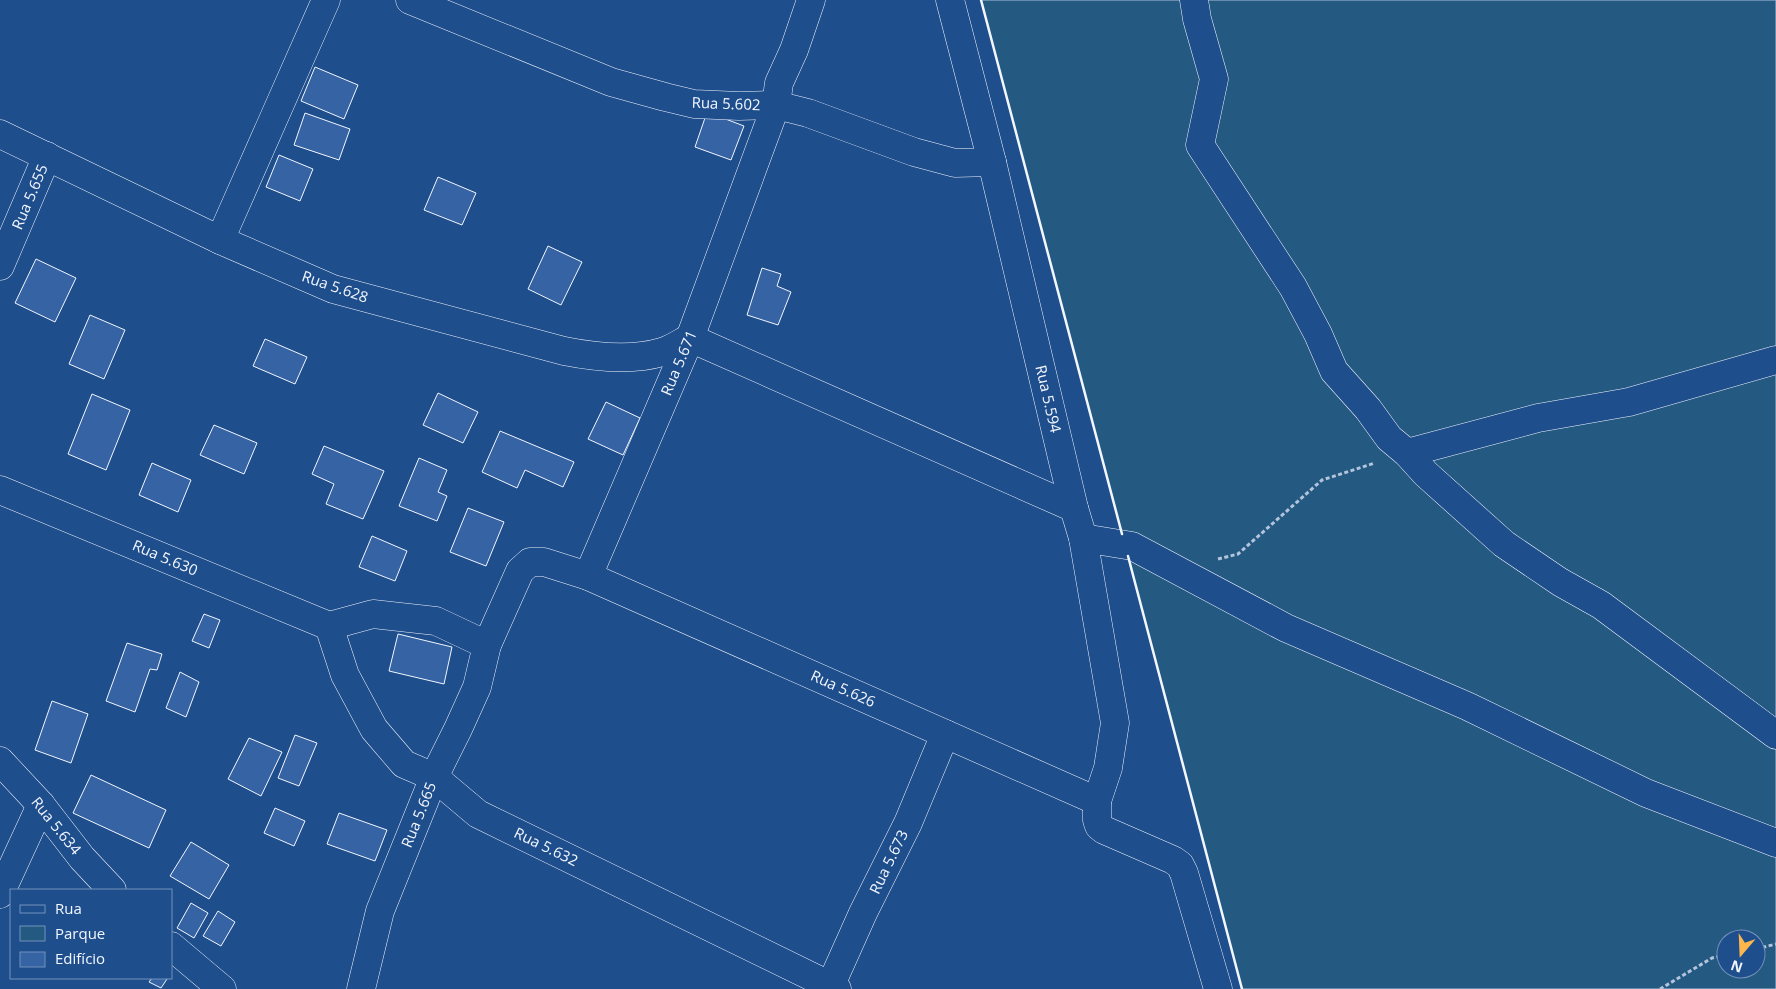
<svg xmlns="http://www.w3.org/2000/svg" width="1776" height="989" viewBox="0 0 1776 989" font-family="'Open Sans',sans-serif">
  <rect width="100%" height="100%" fill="#1f4e8c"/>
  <path fill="#245a82" stroke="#a8bbd7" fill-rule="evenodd" d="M 981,0 L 1776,0 L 1776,989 L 1242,989 ZM 1726,939 L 1756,939 L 1756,969 L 1726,969 Z"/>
  <g fill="#3563a3" stroke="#f2f6ff">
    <path d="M 315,67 L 358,85 L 344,119 L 301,101 Z"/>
    <path d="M 707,112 L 744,126 L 731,160 L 695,147 Z"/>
    <path d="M 305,113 L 350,129 L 339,160 L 294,145 Z"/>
    <path d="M 279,155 L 313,169 L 300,201 L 266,187 Z"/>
    <path d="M 438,177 L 476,193 L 462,225 L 424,210 Z"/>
    <path d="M 548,246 L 582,262 L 561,305 L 528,289 Z"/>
    <path d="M 36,259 L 76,278 L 55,322 L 15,303 Z"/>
    <path d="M 762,268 L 781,274 L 777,286 L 791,292 L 778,325 L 747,315 Z"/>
    <path d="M 90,315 L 125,330 L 104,379 L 69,364 Z"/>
    <path d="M 265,339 L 307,357 L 295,384 L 253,366 Z"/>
    <path d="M 438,393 L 478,412 L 463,443 L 423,425 Z"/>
    <path d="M 92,394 L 130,410 L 106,470 L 68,454 Z"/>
    <path d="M 606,402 L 640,418 L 623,455 L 588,439 Z"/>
    <path d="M 214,425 L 257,443 L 244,474 L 200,455 Z"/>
    <path d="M 500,431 L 574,462 L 563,487 L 525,470 L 517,488 L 482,472 Z"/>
    <path d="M 324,446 L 384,471 L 363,519 L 326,504 L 334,484 L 312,474 Z"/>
    <path d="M 419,458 L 447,470 L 438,492 L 447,496 L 437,521 L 399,506 Z"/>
    <path d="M 152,463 L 191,480 L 178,512 L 139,495 Z"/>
    <path d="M 468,508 L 504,522 L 486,566 L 450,552 Z"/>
    <path d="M 372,536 L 407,551 L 395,581 L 359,567 Z"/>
    <path d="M 204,614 L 220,620 L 209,648 L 192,641 Z"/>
    <path d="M 398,634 L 452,647 L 444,684 L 389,671 Z"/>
    <path d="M 127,643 L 162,654 L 157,670 L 150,669 L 135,712 L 106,701 Z"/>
    <path d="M 180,672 L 199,682 L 186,717 L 166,708 Z"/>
    <path d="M 52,701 L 88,714 L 71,763 L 35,750 Z"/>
    <path d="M 295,735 L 317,743 L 299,786 L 278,778 Z"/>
    <path d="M 249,738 L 282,752 L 261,796 L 228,779 Z"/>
    <path d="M 91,775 L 166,810 L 149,848 L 73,813 Z"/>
    <path d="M 275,808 L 305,821 L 294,846 L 264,833 Z"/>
    <path d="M 339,813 L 387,830 L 375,861 L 327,844 Z"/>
    <path d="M 191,842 L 229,865 L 209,899 L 170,876 Z"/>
    <path d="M 191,903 L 208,913 L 194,938 L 177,928 Z"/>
    <path d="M 218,911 L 235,922 L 221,946 L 203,936 Z"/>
    <path d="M 152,978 L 165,978 L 167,979 L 161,988 L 149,982 Z"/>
  </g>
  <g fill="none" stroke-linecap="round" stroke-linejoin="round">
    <defs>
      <g id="minor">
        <path d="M 410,0 L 611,82 L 665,97 L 694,104 L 739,106 L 776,105 L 808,113 L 914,152 L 955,163 L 992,162"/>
        <path d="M 950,0 L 992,162 L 1074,508 L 1083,538 L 1115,723 L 1108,768 L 1097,801 L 1097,820 L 1099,826 L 1104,830 L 1173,860 L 1180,865 L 1184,873 L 1218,989"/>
        <path d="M 1194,0 L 1197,19 L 1214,79 L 1200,145 L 1293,287 L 1318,334 L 1334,371 L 1368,409 L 1389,438 L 1407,453 L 1426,474 L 1504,544 L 1560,582 L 1601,605 L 1776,735"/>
        <path d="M 0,134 L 220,240 L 333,289 L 564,351 C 594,357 632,361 662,352 C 672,349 682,342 690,338 L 1074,508"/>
        <path d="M 220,240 L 326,0"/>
        <path d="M 0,266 L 47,156"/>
        <path d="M 1407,453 L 1538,418 L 1629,402 L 1776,360"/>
        <path d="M 0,490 L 329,626"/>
        <path d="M 1083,538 L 1132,546 L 1286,628 L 1467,706 L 1646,793 L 1776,843"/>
        <path d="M 588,576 L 1097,801"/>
        <path d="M 329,626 L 345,675 L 374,729 L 404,764 L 434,777 L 478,814 L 837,989"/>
        <path d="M 329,626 L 373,614 L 436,621 L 487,645"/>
        <path d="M 0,761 L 41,805 L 82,858 L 112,890"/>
        <path d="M 0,894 L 41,805"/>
        <path d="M 171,946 L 222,989"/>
        <path d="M 361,989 L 380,911 L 434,777 L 458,729 L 477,687 L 487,645 L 520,571 L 530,562 L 544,562 L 588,576 L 690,338 L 776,105 L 779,83 L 794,50 L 811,0"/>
        <path d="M 829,989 L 863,913 L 908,823 L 945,734"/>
      </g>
    </defs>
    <use href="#minor" stroke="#f2f6ff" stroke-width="29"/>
    <g stroke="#b3c4dc" stroke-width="3" stroke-dasharray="4 2.5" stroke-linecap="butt">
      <path d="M 1218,559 L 1238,554 L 1322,480 L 1375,463"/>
      <path d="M 1756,949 L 1776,944"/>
      <path d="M 1660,989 L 1712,958 L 1726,955"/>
    </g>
    <use href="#minor" stroke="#1f4e8c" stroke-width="28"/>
    <g stroke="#f2f6ff" stroke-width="2.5">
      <path d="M 981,0 L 1122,534"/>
      <path d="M 1128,556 L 1242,989"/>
    </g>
  </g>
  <g text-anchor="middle" stroke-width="4" stroke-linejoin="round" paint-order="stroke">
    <g font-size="15" fill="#f2f6ff" stroke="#1f4e8c">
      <text transform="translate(726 104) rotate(2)" y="5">Rua 5.602</text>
      <text transform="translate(30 197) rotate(-67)" y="5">Rua 5.655</text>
      <text transform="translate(335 287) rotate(19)" y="5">Rua 5.628</text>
      <text transform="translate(679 363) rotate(-67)" y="5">Rua 5.671</text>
      <text transform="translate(1048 399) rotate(77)" y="5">Rua 5.594</text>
      <text transform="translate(165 558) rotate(23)" y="5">Rua 5.630</text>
      <text transform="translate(843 689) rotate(24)" y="5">Rua 5.626</text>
      <text transform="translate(419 815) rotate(-68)" y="5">Rua 5.665</text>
      <text transform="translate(56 826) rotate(51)" y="5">Rua 5.634</text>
      <text transform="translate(546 847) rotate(26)" y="5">Rua 5.632</text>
      <text transform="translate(889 862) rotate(-64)" y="5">Rua 5.673</text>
    </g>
  </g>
  <rect x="10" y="889" width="162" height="90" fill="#1f4e8c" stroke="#7391ba"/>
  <rect x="20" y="905" width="25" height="8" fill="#1f4e8c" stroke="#7391ba"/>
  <text x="55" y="914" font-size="15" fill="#f2f6ff">Rua</text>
  <rect x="20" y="926" width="25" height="15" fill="#245a82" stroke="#7391ba"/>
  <text x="55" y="939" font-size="15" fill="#f2f6ff">Parque</text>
  <rect x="20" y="952" width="25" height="15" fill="#3563a3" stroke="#7391ba"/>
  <text x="55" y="964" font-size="15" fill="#f2f6ff">Edifício</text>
  <g transform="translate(1741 954) rotate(199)"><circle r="24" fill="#1f4e8c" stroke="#7391ba"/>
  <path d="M0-4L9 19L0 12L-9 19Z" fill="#ffb74d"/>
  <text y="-8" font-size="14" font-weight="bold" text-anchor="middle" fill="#f2f6ff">N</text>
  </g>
</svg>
